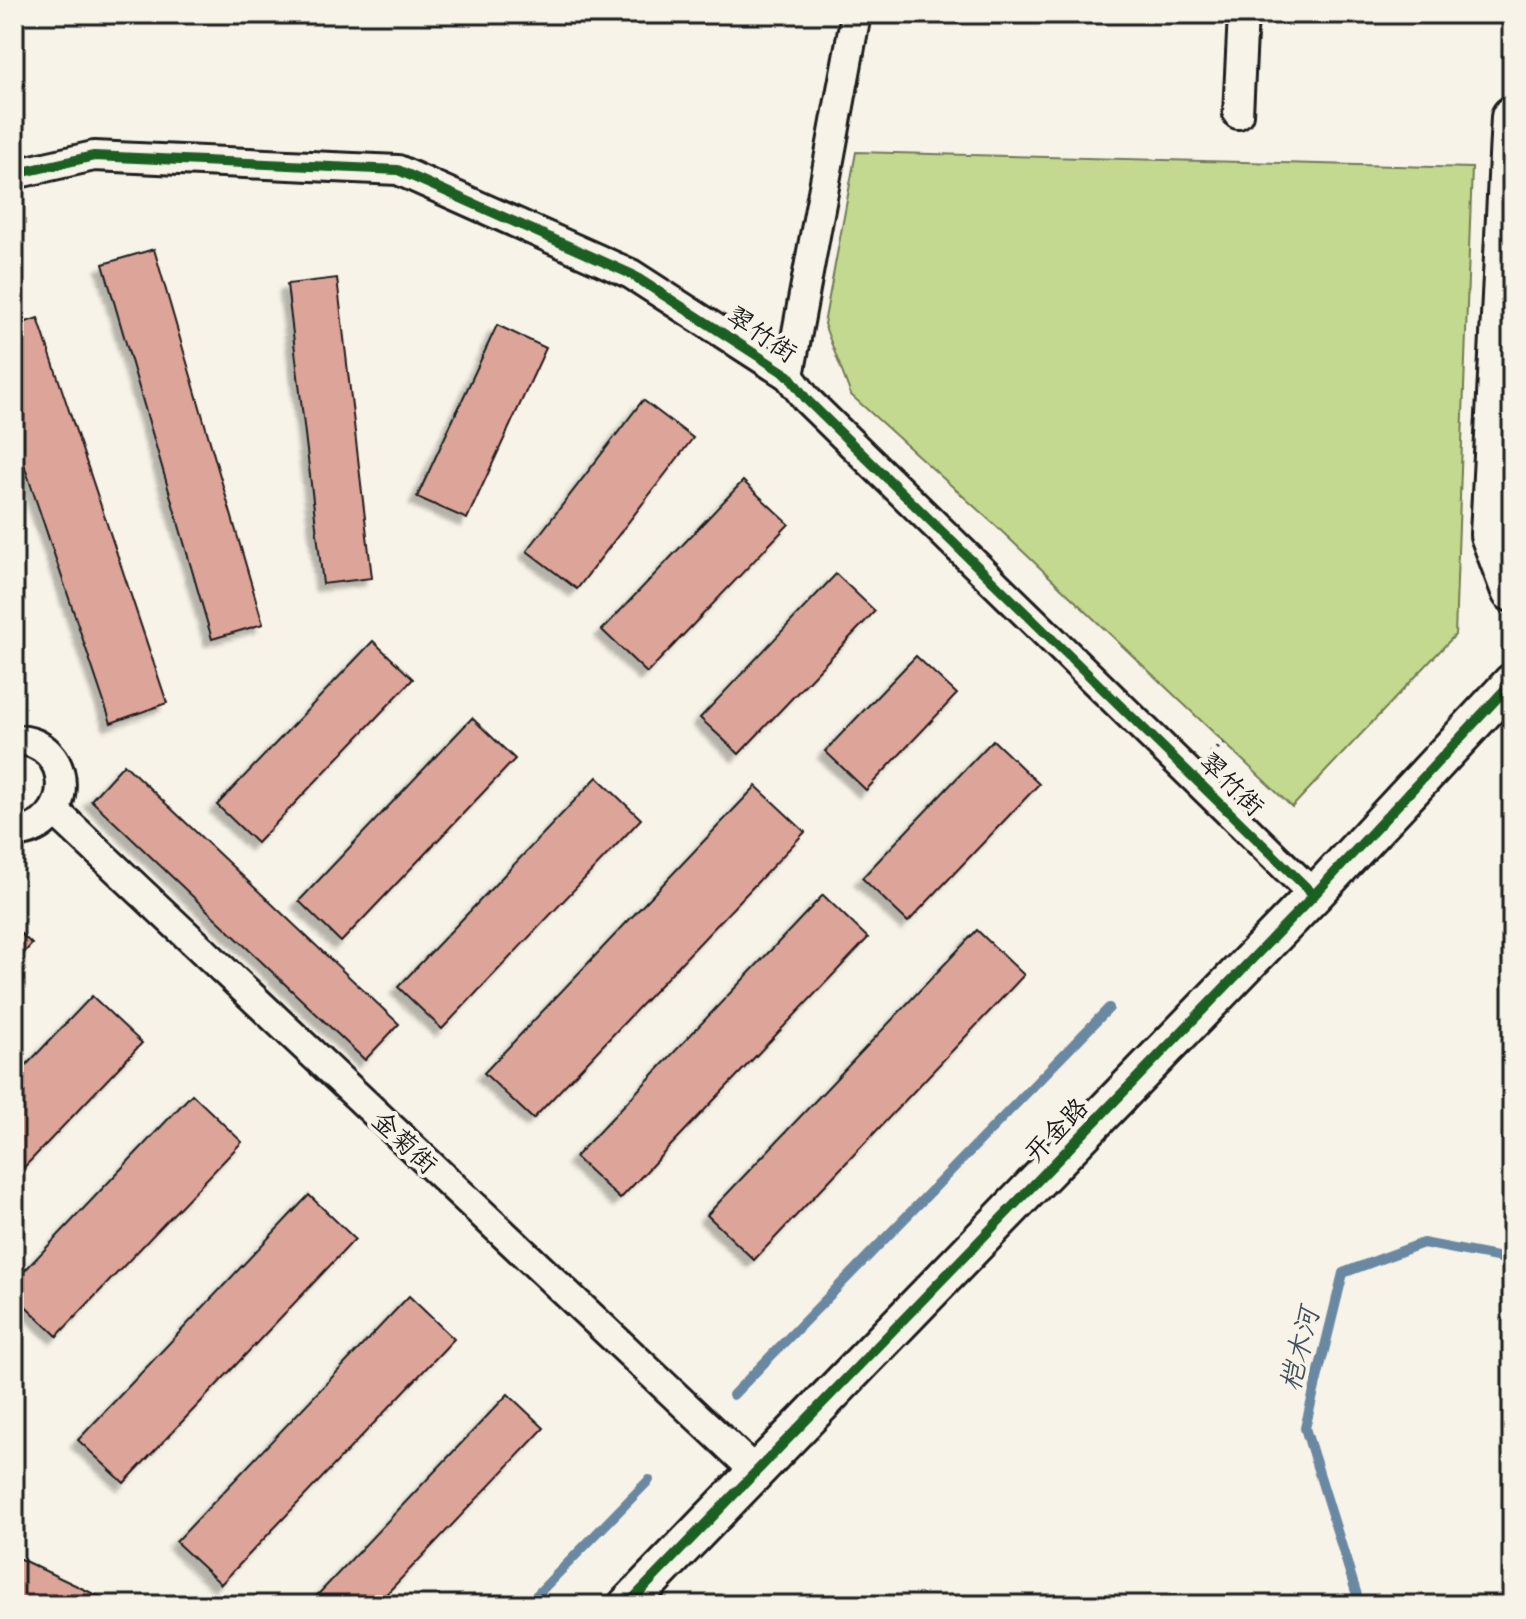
<svg xmlns="http://www.w3.org/2000/svg" width="1526" height="1619" viewBox="0 0 1526 1619" font-family="'Indie Flower','LXGW WenKai TC',sans-serif">
  <defs>
    <filter id="shadow"><feDropShadow dx="-7" dy="7" stdDeviation="2" flood-color="#0004"/></filter>
  </defs>
  <rect width="100%" height="100%" fill="#f7f3e8"/>
  <filter id="ink" filterUnits="userSpaceOnUse"><feTurbulence type="fractalNoise" baseFrequency=".0125" numOctaves="2"/><feDisplacementMap in="SourceGraphic" scale="16" xChannelSelector="R" yChannelSelector="G"/><feConvolveMatrix kernelMatrix="1 2 1 2 8 2 1 2 1" color-interpolation-filters="sRGB"/></filter>
  <g filter="url(#ink)">
    <path fill="#c3d98f" stroke="#707a56" stroke-width="2" d="M 856,152 L 1472,168 L 1455,635 L 1292,807 L 996,526 L 851,395 L 824,324 Z"/>
    <g fill="none" stroke-linecap="round" stroke-linejoin="round">
      <g stroke="#6b88a2" stroke-width="10">
        <path d="M 733,1395 L 1109,1008"/>
        <path d="M 527,1605 L 649,1480"/>
        <path d="M 1360,1605 L 1305,1428 L 1343,1273 L 1423,1243 L 1512,1260"/>
      </g>
    </g>
    <g fill="#dda499" stroke="#1c1c1c" stroke-width="2" filter="url(#shadow)">
      <path d="M 154,249 L 263,624 L 212,639 L 103,264 Z"/>
      <path d="M 337,278 L 372,578 L 323,584 L 287,284 Z"/>
      <path d="M 38,318 L 167,703 L 111,723 L 14,435 L 14,326 Z"/>
      <path d="M 497,325 L 546,348 L 467,519 L 417,497 Z"/>
      <path d="M 643,400 L 693,438 L 577,589 L 527,551 Z"/>
      <path d="M 743,481 L 789,524 L 647,673 L 602,630 Z"/>
      <path d="M 836,574 L 875,611 L 739,754 L 700,718 Z"/>
      <path d="M 373,641 L 413,679 L 257,843 L 217,805 Z"/>
      <path d="M 916,656 L 957,694 L 866,790 L 825,751 Z"/>
      <path d="M 472,718 L 515,759 L 341,942 L 299,901 Z"/>
      <path d="M 993,740 L 1039,784 L 908,922 L 862,878 Z"/>
      <path d="M 124,764 L 399,1024 L 365,1060 L 91,800 Z"/>
      <path d="M 597,777 L 641,819 L 442,1029 L 398,987 Z"/>
      <path d="M 756,786 L 805,832 L 533,1119 L 484,1073 Z"/>
      <path d="M 823,895 L 868,938 L 620,1199 L 575,1157 Z"/>
      <path d="M 14,927 L 32,944 L 14,964 Z"/>
      <path d="M 977,930 L 1024,975 L 754,1260 L 707,1215 Z"/>
      <path d="M 92,996 L 142,1043 L 14,1178 L 14,1078 Z"/>
      <path d="M 192,1094 L 242,1142 L 57,1336 L 14,1295 L 14,1282 Z"/>
      <path d="M 309,1195 L 355,1239 L 124,1483 L 78,1440 Z"/>
      <path d="M 409,1296 L 454,1339 L 221,1584 L 176,1542 Z"/>
      <path d="M 508,1394 L 544,1428 L 376,1605 L 308,1605 Z"/>
      <path d="M 14,1556 L 117,1605 L 14,1605 Z"/>
    </g>
    <g fill="none" stroke-linecap="round" stroke-linejoin="round">
      <defs>
        <g id="minor">
          <path d="M 1238,114 L 1243,14"/>
          <path d="M 14,174 L 94,156 L 398,170 L 631,274 L 789,376 L 807,400 L 1314,895"/>
          <path d="M 789,376 L 856,14"/>
          <path d="M 14,740 C 75,739 78,828 14,833"/>
          <path d="M 55,811 L 756,1472"/>
        </g>
        <path id="tertiary" d="M 627,1605 L 1314,895 L 1512,682"/>
        <path id="secondary" d="M 1512,117 L 1491,535 L 1512,591"/>
      </defs>
      <use href="#minor" stroke="#1c1c1c" stroke-width="34"/>
      <use href="#tertiary" stroke="#1c1c1c" stroke-width="42"/>
      <use href="#secondary" stroke="#1c1c1c" stroke-width="46"/>
      <path stroke="#1c1c1c" stroke-width="5" stroke-dasharray="2 6" stroke-linecap="butt" d="M 1211,754 L 1223,742"/>
      <use href="#minor" stroke="#f7f3e8" stroke-width="28"/>
      <use href="#tertiary" stroke="#f7f3e8" stroke-width="36"/>
      <use href="#secondary" stroke="#f7f3e8" stroke-width="40"/>
      <defs>
        <g id="cycleway">
          <path d="M 14,174 L 94,156 L 398,170 L 631,274 L 789,376 L 807,400 L 1314,895"/>
          <path d="M 627,1605 L 1314,895 L 1512,682"/>
        </g>
      </defs>
      <use href="#cycleway" stroke="#f7f3e8" stroke-width="15"/>
      <use href="#cycleway" stroke="#1b5e20" stroke-width="10"/>
    </g>
  </g>
  <g text-anchor="middle" stroke-width="8" stroke-linejoin="round" paint-order="stroke">
    <g font-size="26" fill="#1c1c1c" stroke="#f7f3e8">
      <text transform="translate(762 334) rotate(34)" y="9">翠竹街</text>
      <text transform="translate(1232 784) rotate(44)" y="9">翠竹街</text>
      <text transform="translate(1056 1130) rotate(-46)" y="9">开金路</text>
      <text transform="translate(405 1142) rotate(43)" y="9">金菊街</text>
    </g>
    <g font-size="28" font-style="italic" fill="#44525f" stroke="#f7f3e8">
      <text transform="translate(1299 1349) rotate(-76)" y="10">桤木河</text>
    </g>
  </g>
  <rect width="1526" height="1619" fill="none" stroke="#f7f3e8" stroke-width="48"/>
  <rect x="24" y="24" width="1478" height="1571" fill="none" stroke="#1c1c1c" stroke-width="3" filter="url(#ink)"/>
</svg>
